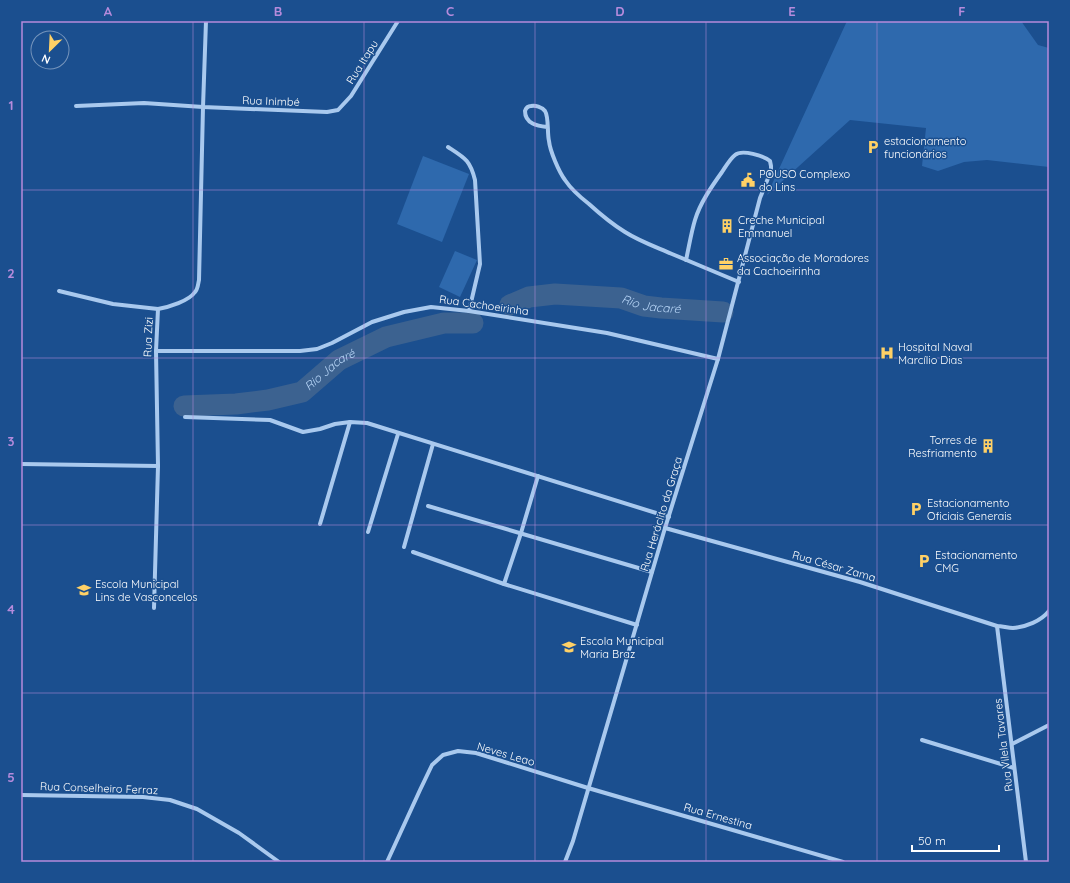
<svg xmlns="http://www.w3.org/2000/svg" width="1070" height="883" viewBox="0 0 1070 883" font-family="Quicksand,sans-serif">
  <rect width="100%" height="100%" fill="#1b4f8f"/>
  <g fill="#2e69ad">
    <path d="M 847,21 L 1021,21 L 1038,45 L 1049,48 L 1049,167 L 987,160 L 964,162 L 938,171 L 922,166 L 926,128 L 850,120 L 767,195 Z"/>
    <path d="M 423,156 L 469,174 L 442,242 L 397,224 Z"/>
    <path d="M 455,251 L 477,260 L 460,297 L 439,287 Z"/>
  </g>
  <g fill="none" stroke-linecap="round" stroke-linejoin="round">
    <g stroke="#3c6290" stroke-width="21">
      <path id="s1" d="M 510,305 L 529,297 L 555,294 L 621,298 L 644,306 L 661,308 L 723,312"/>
      <path id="s2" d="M 184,406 L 236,404 L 268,400 L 302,392 L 339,360 L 386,337 L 444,323 L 473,323"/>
    </g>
    <g stroke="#a9c9ee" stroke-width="4">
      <path d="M 76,106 L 144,103 L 203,107 L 327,112 L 338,110 L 351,96 L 398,21"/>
      <path d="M 547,127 C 538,126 525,124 525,111 C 526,108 528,106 531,106 C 535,105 542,107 545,111 C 549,117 547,133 549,141 C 550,151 559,172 565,180 C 571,189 580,197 589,204 C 600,214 612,224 625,232 C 639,241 656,247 672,254 C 694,263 717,273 739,282"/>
      <path d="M 448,147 C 465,158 470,160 475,180 L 480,264 L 469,311"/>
      <path d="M 59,291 L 113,304 L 158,309"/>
      <path d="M 156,351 L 300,351 L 317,349 L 332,343 L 372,322 L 404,312 L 431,307 L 469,311 L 607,333 L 718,359"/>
      <path d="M 185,417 L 270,420 L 303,432 L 320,429 L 335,424 L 350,422 L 367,423 L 669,517"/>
      <path d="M 21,464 L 158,466"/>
      <path d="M 428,506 L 652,572"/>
      <path d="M 320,524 L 350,422"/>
      <path d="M 665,528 L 860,582 L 997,626 C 1002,626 1008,628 1013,628 C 1026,627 1041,621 1049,611"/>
      <path d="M 368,532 L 398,434"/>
      <path d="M 404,547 L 433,444"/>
      <path d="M 413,552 L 504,584 L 637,625"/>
      <path d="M 504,584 L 521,533 L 538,476"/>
      <path d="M 154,608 L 158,466 L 156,351 L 158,309 C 169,307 189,301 195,292 C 198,289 198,284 199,280 L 203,107 L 206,21"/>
      <path d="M 997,626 L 1026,862"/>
      <path d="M 922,740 L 1014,768"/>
      <path d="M 1012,744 L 1049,725"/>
      <path d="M 21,795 L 143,797 L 170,800 L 197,809 L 239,833 L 279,862"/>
      <path d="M 387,862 L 420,790 L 432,765 L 443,755 L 458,751 L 476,753 L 588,788 L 843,862"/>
      <path d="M 565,862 L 573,841 L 665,528 L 718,359 L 760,198 L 771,171 L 771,166 L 770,161 C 764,156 742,149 735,155 C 730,159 726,166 722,172 C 712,186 700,203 695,220 C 691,233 689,247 686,260"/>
    </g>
  </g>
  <path fill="none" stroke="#b68bdc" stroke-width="1" stroke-opacity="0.55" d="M 193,21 L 193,862M 364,21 L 364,862M 535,21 L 535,862M 706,21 L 706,862M 877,21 L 877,862M 21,190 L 1049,190M 21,358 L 1049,358M 21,525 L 1049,525M 21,693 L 1049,693"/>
  <defs>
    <symbol id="parking-bare" viewBox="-9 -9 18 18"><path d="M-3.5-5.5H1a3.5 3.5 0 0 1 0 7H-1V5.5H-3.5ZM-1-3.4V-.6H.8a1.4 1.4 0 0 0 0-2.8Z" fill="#ffd166" stroke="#1b4f8f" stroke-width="2.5" paint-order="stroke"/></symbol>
    <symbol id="civic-bare" viewBox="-9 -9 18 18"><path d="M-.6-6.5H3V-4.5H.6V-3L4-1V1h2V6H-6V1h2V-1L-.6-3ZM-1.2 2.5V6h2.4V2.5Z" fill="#ffd166" stroke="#1b4f8f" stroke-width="2.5" paint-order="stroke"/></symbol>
    <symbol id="building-bare" viewBox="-9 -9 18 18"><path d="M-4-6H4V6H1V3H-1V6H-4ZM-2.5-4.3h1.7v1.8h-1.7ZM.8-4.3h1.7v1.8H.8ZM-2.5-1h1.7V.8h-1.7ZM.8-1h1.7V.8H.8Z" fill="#ffd166" stroke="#1b4f8f" stroke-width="2.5" paint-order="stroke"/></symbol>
    <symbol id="office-bare" viewBox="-9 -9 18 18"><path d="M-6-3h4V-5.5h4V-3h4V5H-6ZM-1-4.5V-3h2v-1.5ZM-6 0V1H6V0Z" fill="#ffd166" stroke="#1b4f8f" stroke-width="2.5" paint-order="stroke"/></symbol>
    <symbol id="hospital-bare" viewBox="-9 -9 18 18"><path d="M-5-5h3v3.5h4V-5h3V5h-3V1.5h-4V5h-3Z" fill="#ffd166" stroke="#1b4f8f" stroke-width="2.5" paint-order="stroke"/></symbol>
    <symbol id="school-bare" viewBox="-9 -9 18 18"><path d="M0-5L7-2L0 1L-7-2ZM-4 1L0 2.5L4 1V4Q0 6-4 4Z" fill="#ffd166" stroke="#1b4f8f" stroke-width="2.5" paint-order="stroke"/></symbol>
  </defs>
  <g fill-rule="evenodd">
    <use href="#parking-bare" x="863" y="137" width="20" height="20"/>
    <use href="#civic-bare" x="738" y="170" width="20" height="20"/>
    <use href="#building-bare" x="717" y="216" width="20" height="20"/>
    <use href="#office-bare" x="716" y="254" width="20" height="20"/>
    <use href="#hospital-bare" x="877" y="343" width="20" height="20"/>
    <use href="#building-bare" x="978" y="436" width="20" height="20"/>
    <use href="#parking-bare" x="906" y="499" width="20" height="20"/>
    <use href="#parking-bare" x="914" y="551" width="20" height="20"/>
    <use href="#school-bare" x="74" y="580" width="20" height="20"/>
    <use href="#school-bare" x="559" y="637" width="20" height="20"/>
  </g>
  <g text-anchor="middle" stroke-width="3" stroke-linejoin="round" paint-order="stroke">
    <g font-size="11" fill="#fff" stroke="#1b4f8f">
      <text transform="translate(362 62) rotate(-58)" y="4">Rua Itapu</text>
      <text transform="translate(271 101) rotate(2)" y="4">Rua Inimbé</text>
      <text transform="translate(484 305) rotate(8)" y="4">Rua Cachoeirinha</text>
      <text transform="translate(148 337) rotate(-88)" y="4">Rua Zizi</text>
      <text transform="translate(661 514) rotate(-73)" y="4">Rua Heráclito da Graça</text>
      <text transform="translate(834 566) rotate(16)" y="4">Rua César Zama</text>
      <text transform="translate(1003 745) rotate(-97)" y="4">Rua Vilela Tavares</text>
      <text transform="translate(506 754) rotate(16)" y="4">Neves Leao</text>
      <text transform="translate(99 788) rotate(2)" y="4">Rua Conselheiro Ferraz</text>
      <text transform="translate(718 816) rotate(16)" y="4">Rua Ernestina</text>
    </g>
    <g font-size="11" fill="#fff" stroke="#1b4f8f" text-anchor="start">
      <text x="884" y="145">estacionamento<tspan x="884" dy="13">funcionários</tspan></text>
      <text x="759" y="178">POUSO Complexo<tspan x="759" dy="13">do Lins</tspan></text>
      <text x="738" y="224">Creche Municipal<tspan x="738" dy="13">Emmanuel</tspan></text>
      <text x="737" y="262">Associação de Moradores<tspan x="737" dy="13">da Cachoeirinha</tspan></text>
      <text x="898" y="351">Hospital Naval<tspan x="898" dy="13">Marcílio Dias</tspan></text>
      <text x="977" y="444" text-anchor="end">Torres de<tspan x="977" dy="13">Resfriamento</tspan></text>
      <text x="927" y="507">Estacionamento<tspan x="927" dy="13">Oficiais Generais</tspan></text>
      <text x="935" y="559">Estacionamento<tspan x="935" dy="13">CMG</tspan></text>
      <text x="95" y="588">Escola Municipal<tspan x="95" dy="13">Lins de Vasconcelos</tspan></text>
      <text x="580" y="645">Escola Municipal<tspan x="580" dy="13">Maria Braz</tspan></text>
    </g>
    <g font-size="12" font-style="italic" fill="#b5d3f5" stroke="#1b4f8f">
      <text dy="4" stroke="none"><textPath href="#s1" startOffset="144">Rio Jacaré</textPath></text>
      <text dy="4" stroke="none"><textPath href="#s2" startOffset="155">Rio Jacaré</textPath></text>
    </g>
  </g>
  <rect width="1070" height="883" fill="none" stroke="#1b4f8f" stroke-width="44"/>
  <g transform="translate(50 50) rotate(204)"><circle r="19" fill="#1b4f8f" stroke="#7695bc"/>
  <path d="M0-3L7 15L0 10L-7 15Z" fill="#ffd166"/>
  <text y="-6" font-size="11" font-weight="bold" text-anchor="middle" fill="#ffffff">N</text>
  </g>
  <path d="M912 845v6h87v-6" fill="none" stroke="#ffffff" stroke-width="2"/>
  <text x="918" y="845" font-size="12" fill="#ffffff" stroke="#1b4f8f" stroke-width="3" paint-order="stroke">50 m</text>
  <rect x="22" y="22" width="1026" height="839" fill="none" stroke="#b68bdc" stroke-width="1.5"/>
  <g font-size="13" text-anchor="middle" font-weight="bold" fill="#b68bdc">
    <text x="108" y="16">A</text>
    <text x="278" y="16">B</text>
    <text x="450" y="16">C</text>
    <text x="620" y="16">D</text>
    <text x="792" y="16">E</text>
    <text x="962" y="16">F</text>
    <text x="11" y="110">1</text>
    <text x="11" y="278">2</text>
    <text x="11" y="446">3</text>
    <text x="11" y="614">4</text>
    <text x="11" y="782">5</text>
  </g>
</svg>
